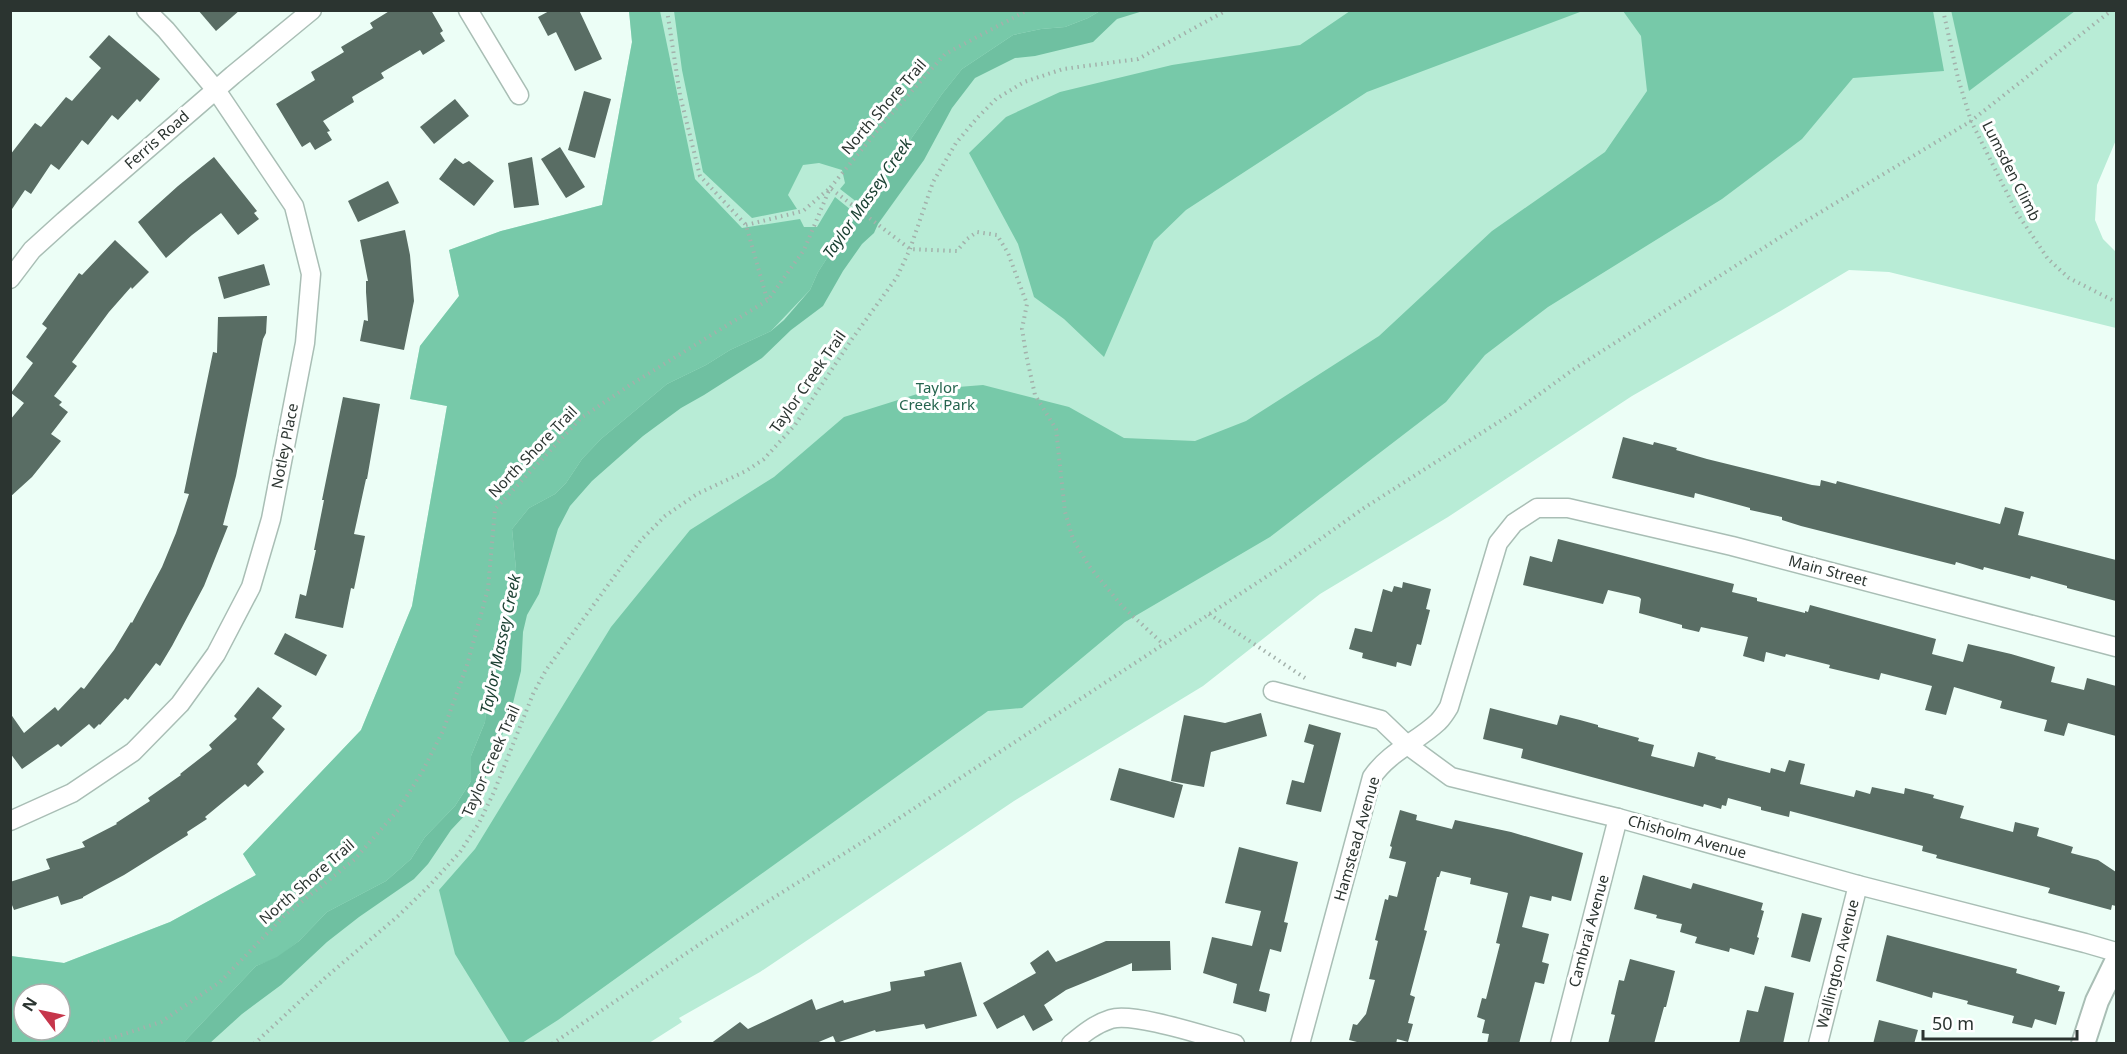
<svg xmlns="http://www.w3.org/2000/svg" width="2127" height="1054" viewBox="0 0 2127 1054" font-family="'Noto Sans',sans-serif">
  <rect width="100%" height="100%" fill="#ecfef6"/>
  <path fill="#b8ecd6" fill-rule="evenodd" d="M 629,11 L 2116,11 L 2116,140 L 2097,185 L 2095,220 L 2103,239 L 2116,252 L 2116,328 L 1889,272 L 1849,270 L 1777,313 L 1632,396 L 1448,517 L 1320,594 L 1203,686 L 1014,801 L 760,972 L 679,1018 L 682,1022 L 649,1043 L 11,1044 L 11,956 L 64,963 L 170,922 L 256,875 L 243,854 L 361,730 L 412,606 L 447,406 L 410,399 L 420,346 L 459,296 L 449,250 L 501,231 L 602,205 L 632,42 ZM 24,994 L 60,994 L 60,1030 L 24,1030 Z"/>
  <g fill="#77c9a9" fill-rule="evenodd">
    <path d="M 1951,10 L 2075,10 L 2075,11 L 1969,91 Z"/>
    <path d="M 629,11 L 660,11 L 695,179 L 742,228 L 800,219 L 804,227 L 817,227 L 835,197 L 856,214 L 818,272 L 810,290 L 771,331 L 730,350 L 706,365 L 667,384 L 601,439 L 582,459 L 566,483 L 555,494 L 529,508 L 512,529 L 516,569 L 507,617 L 489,655 L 485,722 L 471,756 L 471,781 L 455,806 L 425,837 L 411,859 L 386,881 L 327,912 L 299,941 L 277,958 L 256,966 L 183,1043 L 11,1044 L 11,956 L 64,963 L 170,922 L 256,875 L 243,854 L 361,730 L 412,606 L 447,406 L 410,399 L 420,346 L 459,296 L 449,250 L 501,231 L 602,205 L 632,42 ZM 24,994 L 60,994 L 60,1030 L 24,1030 Z"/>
    <path d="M 674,11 L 1100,11 L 1088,18 L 1065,27 L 1041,29 L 1013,35 L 962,69 L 942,94 L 875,191 L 862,206 L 840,189 L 845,183 L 842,170 L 819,163 L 803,165 L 788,195 L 797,209 L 752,218 L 703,172 L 682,70 Z"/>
    <path d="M 1350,11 L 1593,11 L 1580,12 L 1367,92 L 1186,210 L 1154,241 L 1104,357 L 1064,319 L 1034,297 L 1018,244 L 969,153 L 1006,117 L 1060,92 L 1172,65 L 1300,45 Z"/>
    <path d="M 1623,11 L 1933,11 L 1944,71 L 1853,78 L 1802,139 L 1722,199 L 1548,307 L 1485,355 L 1446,402 L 1270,537 L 1125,622 L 1022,708 L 988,711 L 558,1020 L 522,1043 L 510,1043 L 455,954 L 439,890 L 475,849 L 611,627 L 690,530 L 774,477 L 844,417 L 933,389 L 983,385 L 1069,407 L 1124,438 L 1195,441 L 1246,421 L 1379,336 L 1492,231 L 1605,152 L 1647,91 L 1641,36 Z"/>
  </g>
  <path fill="#6fc0a1" d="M 1100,11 L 1143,11 L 1117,19 L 1093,42 L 1035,56 L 1015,58 L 975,78 L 952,108 L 924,160 L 878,224 L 874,233 L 862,244 L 843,271 L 823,306 L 791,330 L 762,358 L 704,395 L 681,408 L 643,436 L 592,481 L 570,506 L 558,529 L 539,594 L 527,615 L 523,632 L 521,671 L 513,703 L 497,750 L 483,784 L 467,813 L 451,830 L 428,864 L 414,879 L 359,917 L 327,942 L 281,985 L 242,1014 L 210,1043 L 183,1043 L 256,966 L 277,957 L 299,941 L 327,912 L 386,881 L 411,859 L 425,837 L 455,806 L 471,781 L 471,756 L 485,722 L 489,655 L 507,617 L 516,569 L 512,529 L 529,508 L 555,494 L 566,483 L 582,459 L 601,439 L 667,384 L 706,365 L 730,350 L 771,331 L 784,320 L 810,290 L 818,272 L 859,209 L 875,191 L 942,94 L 962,69 L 1013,35 L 1041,29 L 1065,27 L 1088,18 Z"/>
  <g fill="#596d64">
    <path d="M 198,10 L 240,10 L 216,31 Z"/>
    <path d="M 391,10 L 431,10 L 443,31 L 440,33 L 445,41 L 423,55 L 420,50 L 381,73 L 384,78 L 352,97 L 354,102 L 323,121 L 330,131 L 327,132 L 332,140 L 315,150 L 310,142 L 302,147 L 276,104 L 315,80 L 311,72 L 344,52 L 341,47 L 373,28 L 370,23 Z"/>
    <path d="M 551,10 L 579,10 L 602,59 L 575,71 L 556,32 L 548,36 L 538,17 Z"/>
    <path d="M 109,35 L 160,79 L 140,102 L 137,99 L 118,120 L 112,115 L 88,145 L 82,140 L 59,170 L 51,164 L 31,194 L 25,190 L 10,212 L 10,155 L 35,123 L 41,127 L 66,97 L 72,101 L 101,68 L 89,57 Z"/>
    <path d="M 584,91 L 611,99 L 595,158 L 568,150 Z"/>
    <path d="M 455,99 L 469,116 L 434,144 L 420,127 Z"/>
    <path d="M 560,147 L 585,187 L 566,198 L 541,159 Z"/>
    <path d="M 214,157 L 257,211 L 254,213 L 259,219 L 238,235 L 221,213 L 192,235 L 166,258 L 138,222 L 178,186 Z"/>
    <path d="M 532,157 L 539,205 L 514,208 L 508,163 Z"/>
    <path d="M 455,158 L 463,164 L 469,161 L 494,181 L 474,206 L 439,179 Z"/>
    <path d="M 388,181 L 399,203 L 358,222 L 348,201 Z"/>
    <path d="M 405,230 L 410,255 L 414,301 L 404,350 L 360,341 L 364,320 L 368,321 L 366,292 L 366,281 L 368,281 L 360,240 Z"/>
    <path d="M 115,240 L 149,272 L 132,289 L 131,287 L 109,312 L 72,362 L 77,366 L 54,396 L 62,402 L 59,405 L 68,412 L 51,434 L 61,441 L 32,477 L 10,497 L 10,420 L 24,403 L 11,393 L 33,363 L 26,357 L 47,328 L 42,324 L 79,273 L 82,275 Z"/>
    <path d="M 264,264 L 270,285 L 224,299 L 218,277 Z"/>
    <path d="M 267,316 L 266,333 L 263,339 L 236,476 L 223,525 L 228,526 L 204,586 L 172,646 L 160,666 L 156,663 L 128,700 L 125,698 L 100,725 L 99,724 L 94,729 L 89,724 L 61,747 L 58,744 L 22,769 L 10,753 L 10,713 L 24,733 L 55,707 L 58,711 L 81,687 L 84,689 L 114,650 L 131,622 L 132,623 L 162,567 L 176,533 L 189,494 L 184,493 L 213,352 L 217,353 L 218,317 Z"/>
    <path d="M 343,397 L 380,404 L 367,479 L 366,479 L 354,534 L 365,536 L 354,589 L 351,588 L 343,628 L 295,618 L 300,594 L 306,596 L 316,550 L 314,550 L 324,500 L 322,500 Z"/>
    <path d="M 1623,437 L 1653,445 L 1654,442 L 1677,448 L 1676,450 L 1707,459 L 1812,485 L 1820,486 L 1821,480 L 1836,484 L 1837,481 L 2000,524 L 2005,507 L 2024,512 L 2018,535 L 2116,560 L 2116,601 L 2067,588 L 2067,586 L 2031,576 L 2030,579 L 1984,567 L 1983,570 L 1956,562 L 1955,565 L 1801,526 L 1782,520 L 1782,517 L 1750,510 L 1750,508 L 1695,493 L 1694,498 L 1612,478 Z"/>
    <path d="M 1558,539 L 1734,584 L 1732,592 L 1757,598 L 1757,601 L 1805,613 L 1805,611 L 1808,612 L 1810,605 L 1936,639 L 1932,654 L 1963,662 L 1968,644 L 2011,654 L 2055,667 L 2051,682 L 2084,690 L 2087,678 L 2116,686 L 2116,736 L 2068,723 L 2064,736 L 2044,731 L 2047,720 L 2000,708 L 2002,701 L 1954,687 L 1946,715 L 1925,710 L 1932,686 L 1881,673 L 1879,680 L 1829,668 L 1830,665 L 1786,654 L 1785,657 L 1766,652 L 1764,662 L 1743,656 L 1748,637 L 1701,627 L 1699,632 L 1682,628 L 1682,625 L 1639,613 L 1641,599 L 1639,597 L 1608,590 L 1603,604 L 1523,585 L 1530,556 L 1552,562 Z"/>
    <path d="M 1403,582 L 1431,589 L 1426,609 L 1430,610 L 1421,645 L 1417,644 L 1411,666 L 1397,662 L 1396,667 L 1362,658 L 1363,653 L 1349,649 L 1355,628 L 1372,632 L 1383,589 L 1392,592 L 1394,586 L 1402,588 Z"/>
    <path d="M 285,633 L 327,655 L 316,676 L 274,654 Z"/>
    <path d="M 258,687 L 282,706 L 272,718 L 285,729 L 257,764 L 264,772 L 248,787 L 245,784 L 205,817 L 207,819 L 187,832 L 188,835 L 124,875 L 83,897 L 83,898 L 61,905 L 58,896 L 14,910 L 10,900 L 10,882 L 50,869 L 46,859 L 85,847 L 82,842 L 117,824 L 116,823 L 150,801 L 148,798 L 181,775 L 180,774 L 212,749 L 209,745 L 237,719 L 234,716 Z"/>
    <path d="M 1490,708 L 1557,725 L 1560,715 L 1580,720 L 1598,725 L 1598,727 L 1639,738 L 1638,741 L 1654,745 L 1651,756 L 1694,767 L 1698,752 L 1716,757 L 1715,759 L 1770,773 L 1771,768 L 1785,772 L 1789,760 L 1805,764 L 1800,784 L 1854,797 L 1856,790 L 1870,794 L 1872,787 L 1904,794 L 1905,788 L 1934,795 L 1933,798 L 1964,806 L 1960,818 L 1972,821 L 2013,832 L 2015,822 L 2039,828 L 2037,836 L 2073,847 L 2071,853 L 2098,860 L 2116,872 L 2116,906 L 2112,905 L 2111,910 L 2048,893 L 2050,888 L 1936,858 L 1937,855 L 1922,851 L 1923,846 L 1790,811 L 1789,817 L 1761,810 L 1761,807 L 1728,798 L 1726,806 L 1722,805 L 1721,809 L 1704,804 L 1703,807 L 1521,758 L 1523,749 L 1483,739 Z"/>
    <path d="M 1261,713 L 1267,736 L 1211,752 L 1204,787 L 1171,781 L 1184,715 L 1225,723 Z"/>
    <path d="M 1309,724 L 1341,733 L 1321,812 L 1286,804 L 1292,780 L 1304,783 L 1314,745 L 1304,742 Z"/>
    <path d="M 1119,768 L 1183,785 L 1174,818 L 1110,800 Z"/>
    <path d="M 1400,810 L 1417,815 L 1416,820 L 1452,829 L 1455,820 L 1511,832 L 1583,853 L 1571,901 L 1552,896 L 1551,901 L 1530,896 L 1522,927 L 1549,934 L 1542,962 L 1549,964 L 1544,984 L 1535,982 L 1519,1044 L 1487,1044 L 1489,1034 L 1482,1033 L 1485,1020 L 1477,1017 L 1482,998 L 1486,999 L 1500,944 L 1496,943 L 1508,893 L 1470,884 L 1471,878 L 1441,871 L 1439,877 L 1437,877 L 1424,930 L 1427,931 L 1410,995 L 1415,997 L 1408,1023 L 1413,1024 L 1408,1042 L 1397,1039 L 1396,1044 L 1365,1044 L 1349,1040 L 1353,1024 L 1357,1025 L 1366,1014 L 1375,980 L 1369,979 L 1378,941 L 1375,940 L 1385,899 L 1388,900 L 1389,895 L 1397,897 L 1406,862 L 1389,858 L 1392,847 L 1390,846 Z"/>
    <path d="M 1239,847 L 1298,862 L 1284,922 L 1288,923 L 1281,952 L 1270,949 L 1259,991 L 1270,994 L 1266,1012 L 1233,1003 L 1237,984 L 1203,973 L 1212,937 L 1252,946 L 1261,911 L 1225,903 Z"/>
    <path d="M 1643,875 L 1691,889 L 1693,883 L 1763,903 L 1761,910 L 1764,911 L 1757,937 L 1759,938 L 1754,955 L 1730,948 L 1729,952 L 1695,943 L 1697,937 L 1680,932 L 1682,924 L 1656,918 L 1657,915 L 1634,909 Z"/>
    <path d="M 1802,913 L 1822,918 L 1810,962 L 1791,957 Z"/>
    <path d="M 1887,935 L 2017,969 L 2016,973 L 2060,986 L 2058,991 L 2065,992 L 2056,1025 L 2035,1019 L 2032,1028 L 2012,1023 L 2014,1016 L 1967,1004 L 1968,1001 L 1933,992 L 1932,998 L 1876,981 Z"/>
    <path d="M 1106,941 L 1170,941 L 1171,970 L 1132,971 L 1132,963 L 1066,990 L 1044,1005 L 1053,1020 L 1033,1031 L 1024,1015 L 997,1029 L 983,1003 L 1036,973 L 1030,963 L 1048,950 L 1056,962 Z"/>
    <path d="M 1630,959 L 1675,971 L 1666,1007 L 1664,1007 L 1654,1044 L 1608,1044 L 1615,1015 L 1611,1014 L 1619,980 L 1624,981 Z"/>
    <path d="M 961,962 L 977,1016 L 926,1029 L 924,1024 L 876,1032 L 875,1030 L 836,1043 L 833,1036 L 814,1044 L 710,1044 L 740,1022 L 748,1029 L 812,999 L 816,1010 L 843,1000 L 844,1003 L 890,991 L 891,990 L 890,982 L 925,976 L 924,971 Z"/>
    <path d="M 1765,986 L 1794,993 L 1783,1044 L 1739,1044 L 1747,1010 L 1758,1012 Z"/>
    <path d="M 1879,1020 L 1918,1030 L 1914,1044 L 1873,1044 Z"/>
  </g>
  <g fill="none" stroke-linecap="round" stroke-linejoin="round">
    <defs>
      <g id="minor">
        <path d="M 468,10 L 519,95"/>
        <path d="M 10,279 L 32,250 L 64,221 L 233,75 L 312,10"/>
        <path d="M 1273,691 L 1381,720 L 1406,744 L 1451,777 L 1618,818 L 1858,885 L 2085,943 L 2116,952"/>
        <path d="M 10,821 L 72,793 L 133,752 L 180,704 L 216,654 L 251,587 L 271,519 L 305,343 L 311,274 L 294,206 L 216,90 L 166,30 L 146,10"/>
        <path d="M 1071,1044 C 1083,1034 1095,1024 1111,1019 C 1134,1012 1208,1037 1235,1044"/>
        <path d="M 1300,1044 L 1372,777 C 1390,751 1417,742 1438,722 C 1442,718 1446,712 1449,707 L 1498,543 L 1514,523 L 1537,508 L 1568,508 L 1732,546 L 2116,647"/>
        <path d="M 1560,1044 L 1618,818"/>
        <path d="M 1818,1044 L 1858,885"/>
      </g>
      <path id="tertiary" d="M 2083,1044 L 2097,1001 L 2116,962"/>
    </defs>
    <use href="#minor" stroke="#a9beb5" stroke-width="21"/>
    <use href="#tertiary" stroke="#a9beb5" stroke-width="26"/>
    <g stroke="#a3b1ab" stroke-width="4" stroke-dasharray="1.5 4.5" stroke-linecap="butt">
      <path d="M 667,10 L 680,95 L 700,176 L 746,225 L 767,299"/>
      <path d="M 1943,10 L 1958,78 L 1971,121 L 2017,213 L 2048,259 L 2069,278 L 2116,302"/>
      <path d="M 746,225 L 803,211 L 830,188 L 910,249 L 957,251 L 967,239 L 977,232 L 997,235 L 1008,253 L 1027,304 L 1022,329 L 1026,354 L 1035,395 L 1056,429 L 1065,512 L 1073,539 L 1089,566 L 1122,606 L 1162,643"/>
      <path d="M 1209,614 L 1305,678"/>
      <path d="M 86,1044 L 103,1041 L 161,1022 L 220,982 L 284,916 L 355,859 L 398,810 L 422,772 L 443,731 L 467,665 L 488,589 L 495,509 L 581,418 L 630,385 L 768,300 L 804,250 L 830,188 L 887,119 L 945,54 L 1028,10"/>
      <path d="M 254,1044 L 326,977 L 397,917 L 429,886 L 460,852 L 479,823 L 494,792 L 533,694 L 546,670 L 641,540 L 665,516 L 697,494 L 746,471 L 764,459 L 795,425 L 852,339 L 897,277 L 910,249 L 933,182 L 956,143 L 977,118 L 996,99 L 1024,82 L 1063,69 L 1138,59 L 1227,10"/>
      <path d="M 552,1044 L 706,940 L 869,838 L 1281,567 L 1364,508 L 1519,409 L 1574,369 L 1801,224 L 1971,121 L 2112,10"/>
    </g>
    <use href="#minor" stroke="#fff" stroke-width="18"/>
    <use href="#tertiary" stroke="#fff" stroke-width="22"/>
  </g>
  <g text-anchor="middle" stroke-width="6" stroke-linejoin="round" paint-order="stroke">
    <g font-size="15" fill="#2b3430" stroke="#fff">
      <text transform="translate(884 107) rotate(-49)" y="5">North Shore Trail</text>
      <text transform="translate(157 140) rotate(-41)" y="5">Ferris Road</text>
      <text transform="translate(2011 171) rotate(63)" y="5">Lumsden Climb</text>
      <text transform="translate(808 382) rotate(-55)" y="5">Taylor Creek Trail</text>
      <text transform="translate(285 446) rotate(-79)" y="5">Notley Place</text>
      <text transform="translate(533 452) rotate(-46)" y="5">North Shore Trail</text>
      <text transform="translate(1828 571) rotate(15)" y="5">Main Street</text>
      <text transform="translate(491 761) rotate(-66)" y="5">Taylor Creek Trail</text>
      <text transform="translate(1687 837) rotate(16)" y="5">Chisholm Avenue</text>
      <text transform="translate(1357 839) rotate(-74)" y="5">Hamstead Avenue</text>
      <text transform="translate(307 882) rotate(-41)" y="5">North Shore Trail</text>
      <text transform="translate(1589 931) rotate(-75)" y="5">Cambrai Avenue</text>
      <text transform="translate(1838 964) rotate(-76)" y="5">Wallington Avenue</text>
    </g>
    <g font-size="15" fill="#25644e" stroke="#fff">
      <text x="937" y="393">Taylor<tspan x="937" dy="17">Creek Park</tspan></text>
    </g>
    <g font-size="16" font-style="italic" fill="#1b4032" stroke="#fff">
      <text transform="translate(867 198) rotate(-55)" y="6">Taylor Massey Creek</text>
      <text transform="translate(500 644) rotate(-78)" y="6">Taylor Massey Creek</text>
    </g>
  </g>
  <rect width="2127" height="1054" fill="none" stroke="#2b3430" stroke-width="24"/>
  <g transform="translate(42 1012) rotate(302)"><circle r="28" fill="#ffffff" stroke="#aaaeac" stroke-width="1.5"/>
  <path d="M0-4.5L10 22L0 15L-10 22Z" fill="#c6364b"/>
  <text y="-9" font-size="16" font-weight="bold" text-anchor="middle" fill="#2b3430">N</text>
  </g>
  <path d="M1923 1030v9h154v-9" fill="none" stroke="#2b3430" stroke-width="3"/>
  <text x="1932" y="1030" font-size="18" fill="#2b3430" stroke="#ffffff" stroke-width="4.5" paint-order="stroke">50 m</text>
</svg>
